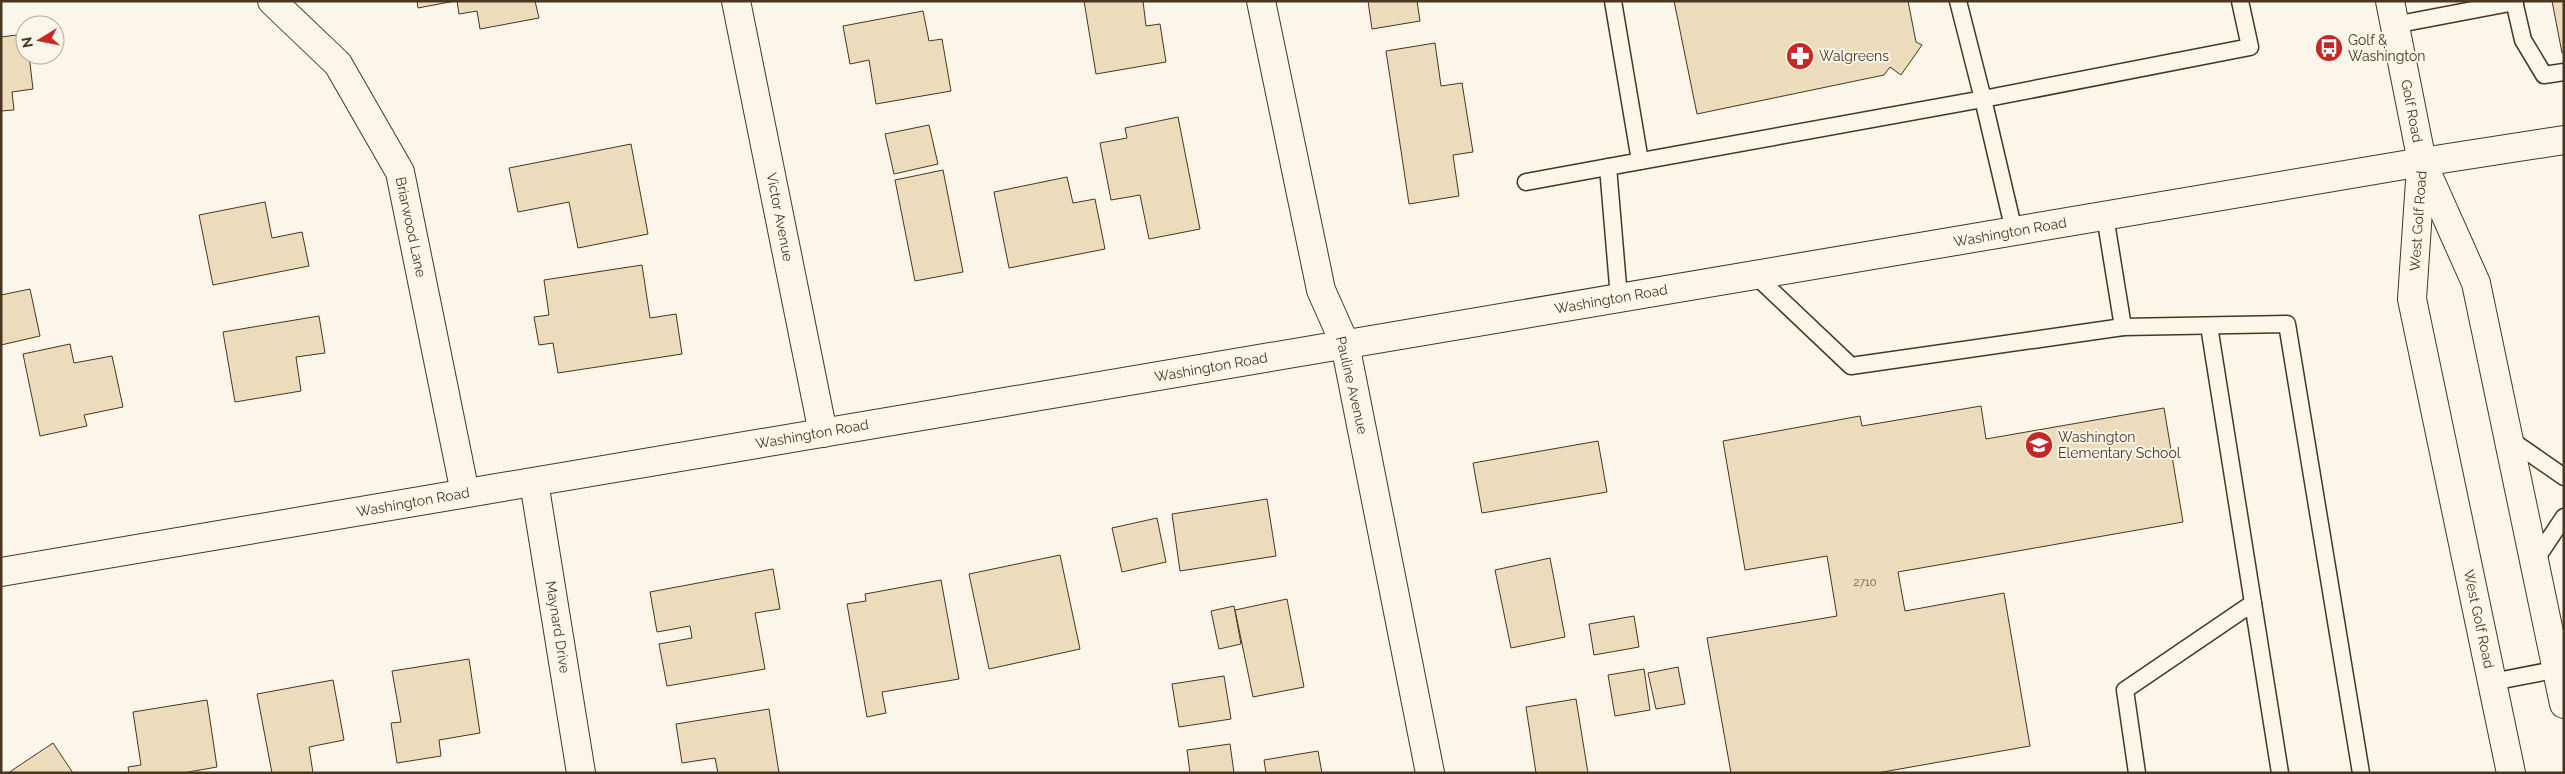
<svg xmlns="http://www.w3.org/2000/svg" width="2565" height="774" viewBox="0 0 2565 774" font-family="Raleway,sans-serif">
  <rect width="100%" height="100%" fill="#fbf6e9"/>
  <g fill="#ecdcbc" stroke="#4a3520">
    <path d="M 417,1 L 455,1 L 418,8 Z"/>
    <path d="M 457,1 L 535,1 L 539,18 L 480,29 L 477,11 L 459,14 Z"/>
    <path d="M 1084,1 L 1143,1 L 1146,26 L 1160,24 L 1166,62 L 1096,74 Z"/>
    <path d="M 1368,1 L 1417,1 L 1420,21 L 1372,29 Z"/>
    <path d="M 1674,1 L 1908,1 L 1916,42 L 1922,45 L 1901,75 L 1890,67 L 1884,75 L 1697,114 Z"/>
    <path d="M 2552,1 L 2564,1 L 2564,53 L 2562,53 Z"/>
    <path d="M 923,11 L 929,41 L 942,39 L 951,91 L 876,104 L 869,60 L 850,64 L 843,26 Z"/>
    <path d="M 25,34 L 25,55 L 29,55 L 33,89 L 12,92 L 14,110 L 1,111 L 1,37 Z"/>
    <path d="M 1435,43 L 1441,86 L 1462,83 L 1473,152 L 1453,155 L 1459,196 L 1409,204 L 1386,51 Z"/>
    <path d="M 1178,117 L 1200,229 L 1149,239 L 1140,195 L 1111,200 L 1100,143 L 1127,138 L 1125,128 Z"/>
    <path d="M 929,125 L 938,164 L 894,174 L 885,134 Z"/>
    <path d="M 631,144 L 648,234 L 578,248 L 569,202 L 518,212 L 509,168 Z"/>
    <path d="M 943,170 L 963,272 L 915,281 L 895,180 Z"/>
    <path d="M 1067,177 L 1073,203 L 1095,199 L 1105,249 L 1009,268 L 994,192 Z"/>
    <path d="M 265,202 L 272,238 L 302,232 L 309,266 L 213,285 L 199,215 Z"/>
    <path d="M 642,265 L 650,318 L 676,314 L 682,354 L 558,373 L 553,343 L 539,345 L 534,317 L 549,315 L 544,280 Z"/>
    <path d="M 30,289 L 40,336 L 1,345 L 1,295 Z"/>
    <path d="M 319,316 L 325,353 L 296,357 L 301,391 L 235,402 L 223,332 Z"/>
    <path d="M 70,344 L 74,363 L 112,356 L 123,407 L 84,415 L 87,426 L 40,436 L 23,354 Z"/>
    <path d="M 1981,406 L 1986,439 L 2164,408 L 2183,522 L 1898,572 L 1905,611 L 2004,593 L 2030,746 L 1877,773 L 1731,773 L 1707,638 L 1837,616 L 1827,556 L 1745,570 L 1723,441 L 1860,416 L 1862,426 Z"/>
    <path d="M 1598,441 L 1607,492 L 1482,513 L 1473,463 Z"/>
    <path d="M 1267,499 L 1276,556 L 1180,571 L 1172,514 Z"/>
    <path d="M 1157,518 L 1166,562 L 1122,572 L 1112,528 Z"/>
    <path d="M 1060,555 L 1080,649 L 989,669 L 969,574 Z"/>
    <path d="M 1550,558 L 1565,637 L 1511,648 L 1495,570 Z"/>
    <path d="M 773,569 L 780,609 L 755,613 L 765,669 L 667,686 L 659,644 L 692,638 L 690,626 L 657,632 L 650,592 Z"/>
    <path d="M 941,580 L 959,679 L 882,692 L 886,713 L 867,717 L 847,604 L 866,601 L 865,594 Z"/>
    <path d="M 1287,599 L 1304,687 L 1253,697 L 1235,610 Z"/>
    <path d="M 1234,606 L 1241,644 L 1219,649 L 1211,611 Z"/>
    <path d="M 1634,616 L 1639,647 L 1594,655 L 1589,624 Z"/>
    <path d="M 469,659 L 480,733 L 439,740 L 441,756 L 397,763 L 391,723 L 401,722 L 392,671 Z"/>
    <path d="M 1678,667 L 1685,704 L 1656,709 L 1648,673 Z"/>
    <path d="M 1644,669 L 1650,710 L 1615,716 L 1608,675 Z"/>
    <path d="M 1224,676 L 1231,719 L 1179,727 L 1172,684 Z"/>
    <path d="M 333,680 L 344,740 L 309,747 L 313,773 L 272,773 L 257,694 Z"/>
    <path d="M 1576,699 L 1588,773 L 1536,773 L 1526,707 Z"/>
    <path d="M 207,700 L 217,767 L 183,773 L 129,773 L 128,767 L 141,765 L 133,712 Z"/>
    <path d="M 769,709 L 779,773 L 718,773 L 715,758 L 682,763 L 676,724 Z"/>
    <path d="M 53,743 L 73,773 L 8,773 Z"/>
    <path d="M 1230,744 L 1234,773 L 1190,773 L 1187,750 Z"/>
    <path d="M 1318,751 L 1322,773 L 1266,773 L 1264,760 Z"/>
  </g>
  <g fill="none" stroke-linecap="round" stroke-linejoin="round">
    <defs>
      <g id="lane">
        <path d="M 1613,1 L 1640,161"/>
        <path d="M 1958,1 L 1983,99 L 2250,47 L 2240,1"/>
        <path d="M 2514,1 L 2523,40 L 2544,75 L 2564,72"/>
        <path d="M 2394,25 L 2515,2"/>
        <path d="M 1526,182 L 1608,167"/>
        <path d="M 2105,216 L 2123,327 L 2287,324 L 2361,773"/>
        <path d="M 1755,275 L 1851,366 L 2123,327"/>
        <path d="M 1619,298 L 1608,167 L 1983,99 L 2014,231"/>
        <path d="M 2209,326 L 2280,773"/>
        <path d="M 2508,438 L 2564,477"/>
        <path d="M 2534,562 L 2564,517"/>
        <path d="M 2492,682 L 2564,668"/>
        <path d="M 2137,773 L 2125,690 L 2253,603"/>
      </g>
      <g id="street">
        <path d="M 272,1 L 338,64 L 400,172 L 465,493"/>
        <path d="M 736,1 L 823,433"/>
        <path d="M 1261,1 L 1321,290 L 1345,344 L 1430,773"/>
        <path d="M 534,482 L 581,773"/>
        <path d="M 1,572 L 2422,162"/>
      </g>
      <path id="secondary" d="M 2422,162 L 2564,140"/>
      <g id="primary">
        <path d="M 2390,1 L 2422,162 L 2476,283 L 2564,704"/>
        <path d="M 2421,166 L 2412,299 L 2511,773"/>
      </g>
    </defs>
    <use href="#lane" stroke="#4a3520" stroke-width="19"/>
    <use href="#street" stroke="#4a3520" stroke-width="30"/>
    <use href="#secondary" stroke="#4a3520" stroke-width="30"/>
    <use href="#primary" stroke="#4a3520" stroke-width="30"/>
    <use href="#lane" stroke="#fbf6e9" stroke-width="16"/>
    <use href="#street" stroke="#fbf6e9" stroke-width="28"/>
    <use href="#secondary" stroke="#fbf6e9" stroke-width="28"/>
    <use href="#primary" stroke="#fbf6e9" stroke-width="28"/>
  </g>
  <defs>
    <symbol id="bus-disc" viewBox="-11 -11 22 22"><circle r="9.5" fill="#c62828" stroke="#fbf6e9"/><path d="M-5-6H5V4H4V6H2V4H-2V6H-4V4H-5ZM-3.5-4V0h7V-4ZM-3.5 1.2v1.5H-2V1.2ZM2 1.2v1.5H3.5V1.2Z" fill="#fff"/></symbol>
    <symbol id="pharmacy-disc" viewBox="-11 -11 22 22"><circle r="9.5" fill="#c62828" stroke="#fbf6e9"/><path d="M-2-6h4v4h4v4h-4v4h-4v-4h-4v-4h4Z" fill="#fff"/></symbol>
    <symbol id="school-disc" viewBox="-11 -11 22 22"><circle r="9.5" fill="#c62828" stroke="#fbf6e9"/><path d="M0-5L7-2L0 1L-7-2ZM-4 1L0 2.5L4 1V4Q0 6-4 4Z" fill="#fff"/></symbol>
  </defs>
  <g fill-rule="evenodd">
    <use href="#bus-disc" x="2313" y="32" width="32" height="32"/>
    <use href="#pharmacy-disc" x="1784" y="40" width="32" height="32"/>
    <use href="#school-disc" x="2023" y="429" width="32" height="32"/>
  </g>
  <g text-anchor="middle" stroke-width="4" stroke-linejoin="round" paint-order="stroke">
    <g font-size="11" fill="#725f47">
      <text x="1865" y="586">2710</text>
    </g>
    <g font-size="14" fill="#4a3520" stroke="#fbf6e9" text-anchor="start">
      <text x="2348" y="45">Golf &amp;<tspan x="2348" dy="16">Washington</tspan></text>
      <text x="1819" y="61">Walgreens</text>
      <text x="2058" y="442">Washington<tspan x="2058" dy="16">Elementary School</tspan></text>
    </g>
    <g font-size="14" fill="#4a3520" stroke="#fbf6e9">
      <text transform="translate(2412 111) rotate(79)" y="5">Golf Road</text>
      <text transform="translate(780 217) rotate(79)" y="5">Victor Avenue</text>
      <text transform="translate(2418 221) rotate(-86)" y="5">West Golf Road</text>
      <text transform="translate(411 227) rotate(78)" y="5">Briarwood Lane</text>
      <text transform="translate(2010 232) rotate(-10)" y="5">Washington Road</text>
      <text transform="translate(1611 299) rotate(-10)" y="5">Washington Road</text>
      <text transform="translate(1211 367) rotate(-10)" y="5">Washington Road</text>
      <text transform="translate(1352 385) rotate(77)" y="5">Pauline Avenue</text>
      <text transform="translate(812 434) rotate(-10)" y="5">Washington Road</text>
      <text transform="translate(413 502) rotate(-10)" y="5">Washington Road</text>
      <text transform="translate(2479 619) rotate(78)" y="5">West Golf Road</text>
      <text transform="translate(558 627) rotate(81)" y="5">Maynard Drive</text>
    </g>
  </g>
  <rect width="2565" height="774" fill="none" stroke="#4a3520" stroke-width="5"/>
  <g transform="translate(40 40) rotate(260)"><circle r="24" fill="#fbf6e9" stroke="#b4a999"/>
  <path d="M0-4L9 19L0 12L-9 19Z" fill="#c62828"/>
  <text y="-8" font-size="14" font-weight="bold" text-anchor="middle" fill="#4a3520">N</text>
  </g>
</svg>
